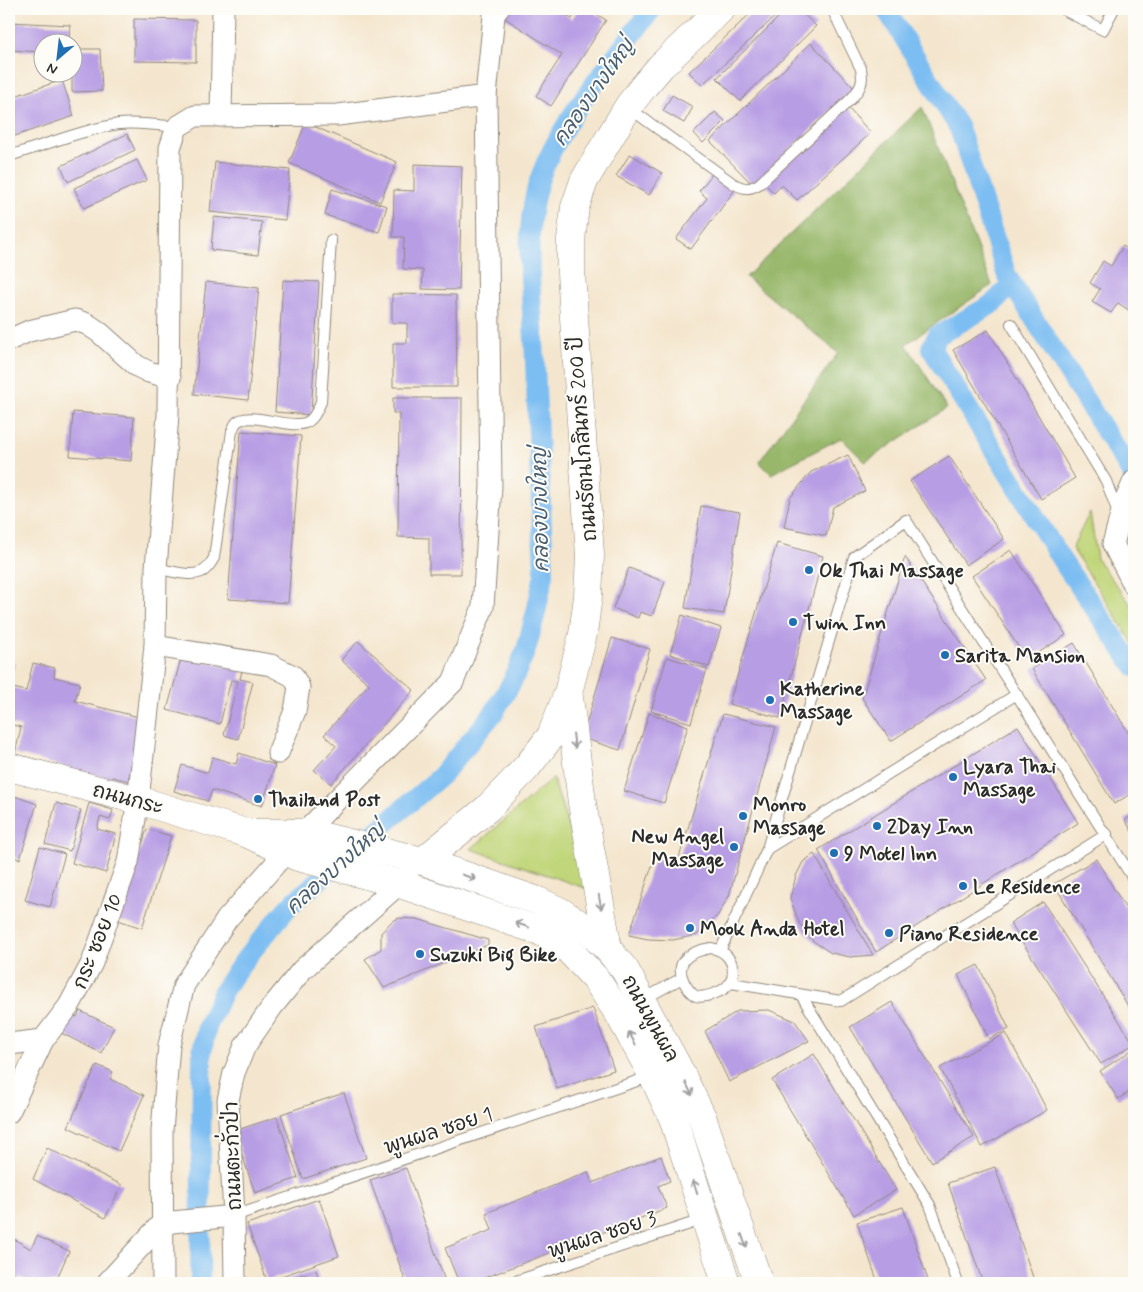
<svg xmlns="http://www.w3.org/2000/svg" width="1143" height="1292" viewBox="0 0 1143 1292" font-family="Mynerve,'Playpen Sans Thai',sans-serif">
  <rect width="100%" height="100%" fill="#fdfcf7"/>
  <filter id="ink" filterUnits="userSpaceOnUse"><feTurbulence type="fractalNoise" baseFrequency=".02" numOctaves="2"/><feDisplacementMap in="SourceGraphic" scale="10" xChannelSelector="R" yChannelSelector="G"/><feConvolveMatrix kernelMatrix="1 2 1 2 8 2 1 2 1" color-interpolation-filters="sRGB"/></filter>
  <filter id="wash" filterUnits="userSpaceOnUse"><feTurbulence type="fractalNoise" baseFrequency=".0096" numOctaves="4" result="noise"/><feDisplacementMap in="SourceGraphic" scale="20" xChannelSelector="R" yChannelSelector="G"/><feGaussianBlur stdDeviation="1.12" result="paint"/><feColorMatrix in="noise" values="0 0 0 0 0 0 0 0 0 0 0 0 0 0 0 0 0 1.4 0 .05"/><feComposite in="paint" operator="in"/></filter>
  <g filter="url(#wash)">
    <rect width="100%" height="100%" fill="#f4e6ce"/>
    <g fill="#c1d67a" stroke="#768052">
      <path d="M 1090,512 L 1097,559 L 1134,609 L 1134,645 L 1072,548 Z"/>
      <path d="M 553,778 L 588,889 L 471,849 Z"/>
    </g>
    <path fill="#98b76a" stroke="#62714a" d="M 922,107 L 992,285 L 906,344 L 947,408 L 865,462 L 841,438 L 771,474 L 759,462 L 838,353 L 746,277 Z"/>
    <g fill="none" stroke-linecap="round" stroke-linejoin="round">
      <g stroke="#7dbef2" stroke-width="20">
        <path d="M 886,9 L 959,128 L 1007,276 L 1134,477"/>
        <path d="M 1011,284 L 994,303 L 937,336 L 931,348 L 1062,561 L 1134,666"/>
        <path d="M 200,1283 L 202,1051 L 207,1027 L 223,991 L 246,958 L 290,905 L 441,776 L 493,714 L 512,682 L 526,650 L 536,612 L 544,574 C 540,496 537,418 534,340 C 531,291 523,225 540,178 C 562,117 613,61 652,9"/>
      </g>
    </g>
    <g id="blocks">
      <g fill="#b79de4">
        <path d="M 508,9 L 556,9 L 572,19 L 578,9 L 588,9 L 606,20 L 551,106 L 536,96 L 562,55 L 503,17 Z"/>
        <path d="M 755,9 L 783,9 L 702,85 L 689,72 Z"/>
        <path d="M 787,9 L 798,9 L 816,26 L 740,101 L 717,78 Z"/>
        <path d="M 134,19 L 196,20 L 196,62 L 134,61 Z"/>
        <path d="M 9,22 L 70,25 L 69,42 L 42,42 L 42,52 L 9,50 Z"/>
        <path d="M 811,43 L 854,88 L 753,185 L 710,141 Z"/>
        <path d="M 72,49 L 100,49 L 102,91 L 72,92 Z"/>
        <path d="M 62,80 L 74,116 L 12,137 L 9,128 L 9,98 Z"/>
        <path d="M 672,95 L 693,107 L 684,123 L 663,111 Z"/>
        <path d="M 847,107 L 871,133 L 797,200 L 782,185 L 774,193 L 764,183 Z"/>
        <path d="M 715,112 L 725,121 L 703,143 L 694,133 Z"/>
        <path d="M 306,123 L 397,162 L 380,202 L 289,163 Z"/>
        <path d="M 127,134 L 135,150 L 68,182 L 61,166 Z"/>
        <path d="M 630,154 L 662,173 L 649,195 L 616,176 Z"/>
        <path d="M 137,160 L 147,180 L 84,208 L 74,188 Z"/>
        <path d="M 215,162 L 290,170 L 285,220 L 210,212 Z"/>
        <path d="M 414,164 L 462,166 L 459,290 L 422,289 L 423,270 L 403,269 L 404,237 L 393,237 L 394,190 L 414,191 Z"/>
        <path d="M 712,174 L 734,191 L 691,249 L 676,239 L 707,198 L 699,191 Z"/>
        <path d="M 332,189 L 387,206 L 379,232 L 325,215 Z"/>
        <path d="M 214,217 L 262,222 L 258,255 L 211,250 Z"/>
        <path d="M 1123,246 L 1134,253 L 1134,304 L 1130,311 L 1118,303 L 1111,313 L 1092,302 L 1100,289 L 1090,283 L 1103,261 L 1111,266 Z"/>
        <path d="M 283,280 L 319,282 L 311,415 L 275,412 Z"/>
        <path d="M 206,282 L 259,288 L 248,400 L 194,394 Z"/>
        <path d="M 392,294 L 456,295 L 457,387 L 393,387 L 393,343 L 407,343 L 407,323 L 392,323 Z"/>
        <path d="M 988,330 L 1075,478 L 1041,499 L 953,350 Z"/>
        <path d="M 393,398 L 462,398 L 461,574 L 429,574 L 429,538 L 398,537 L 399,413 L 393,413 Z"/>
        <path d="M 73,412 L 134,417 L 131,461 L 70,456 Z"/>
        <path d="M 241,431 L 301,436 L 288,603 L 228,599 Z"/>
        <path d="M 848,455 L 865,491 L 833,507 L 826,536 L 784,527 L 790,498 L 811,472 Z"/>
        <path d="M 949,456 L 1004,539 L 966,565 L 910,481 Z"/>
        <path d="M 701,506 L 740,512 L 724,614 L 685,608 Z"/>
        <path d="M 777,543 L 823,556 L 780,718 L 729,704 Z"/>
        <path d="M 1011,550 L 1066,635 L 1027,660 L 972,576 Z"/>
        <path d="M 905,557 L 986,680 L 891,741 L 862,698 Z"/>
        <path d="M 629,568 L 665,582 L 652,616 L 640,612 L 638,618 L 613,608 Z"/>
        <path d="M 682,615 L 721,628 L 709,667 L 670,654 Z"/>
        <path d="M 612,638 L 650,649 L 620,750 L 582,738 Z"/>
        <path d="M 358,641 L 414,690 L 331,784 L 314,770 L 336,746 L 324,735 L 369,684 L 341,660 Z"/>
        <path d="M 1074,643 L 1134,742 L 1134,792 L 1114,804 L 1032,669 Z"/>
        <path d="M 182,655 L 242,671 L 240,679 L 253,682 L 238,739 L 224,735 L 238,681 L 231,680 L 220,724 L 167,710 Z"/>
        <path d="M 667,657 L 707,669 L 691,723 L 651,711 Z"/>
        <path d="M 9,662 L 15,664 L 9,681 Z"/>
        <path d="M 33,663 L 55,668 L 54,677 L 80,683 L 75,701 L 143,718 L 128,781 L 112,777 L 111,779 L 15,754 L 21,727 L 9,724 L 9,687 L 26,691 Z"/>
        <path d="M 649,713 L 688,726 L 664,803 L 624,791 Z"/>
        <path d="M 723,714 L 776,727 L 729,896 L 718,915 L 697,935 L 673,940 L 648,939 L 629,935 L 656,854 L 678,861 Z"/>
        <path d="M 1018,726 L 1078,823 L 876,952 L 818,850 Z"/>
        <path d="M 239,753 L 275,765 L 262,806 L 212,790 L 208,801 L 174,791 L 182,765 L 208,773 L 212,757 L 236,764 Z"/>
        <path d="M 9,794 L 37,804 L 20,859 L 9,856 Z"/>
        <path d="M 56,803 L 81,810 L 70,851 L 45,844 Z"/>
        <path d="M 89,803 L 113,810 L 110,820 L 100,817 L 97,829 L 116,834 L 106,873 L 72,863 Z"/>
        <path d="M 1134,814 L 1134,835 L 1125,820 Z"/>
        <path d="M 147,829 L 171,836 L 142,928 L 118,920 Z"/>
        <path d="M 40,847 L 65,854 L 50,907 L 25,900 Z"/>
        <path d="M 814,854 L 873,955 L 850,957 L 831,953 L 813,941 L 799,923 L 790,898 L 796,876 L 803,862 Z"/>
        <path d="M 1096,859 L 1134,922 L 1134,1016 L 1054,884 Z"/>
        <path d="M 1043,902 L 1134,1044 L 1101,1064 L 1010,923 Z"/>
        <path d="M 399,918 L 417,919 L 488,940 L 488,945 L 384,988 L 365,959 L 381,949 L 381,933 L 392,921 Z"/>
        <path d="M 978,965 L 1009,1029 L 989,1039 L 958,975 Z"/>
        <path d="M 892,1002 L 974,1137 L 932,1162 L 850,1027 Z"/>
        <path d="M 593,1008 L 614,1070 L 557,1089 L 536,1027 Z"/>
        <path d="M 769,1010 L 795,1021 L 809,1041 L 729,1082 L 705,1031 L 738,1011 Z"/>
        <path d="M 80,1011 L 114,1027 L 101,1053 L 59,1032 L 68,1012 L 77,1017 Z"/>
        <path d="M 1006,1033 L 1047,1110 L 982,1147 L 940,1068 Z"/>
        <path d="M 1132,1050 L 1134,1054 L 1134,1089 L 1118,1099 L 1100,1071 Z"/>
        <path d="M 814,1054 L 896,1190 L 854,1215 L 772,1080 Z"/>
        <path d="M 97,1065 L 113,1072 L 110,1079 L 144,1095 L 119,1151 L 68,1127 Z"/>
        <path d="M 344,1093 L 366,1158 L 303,1179 L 281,1114 Z"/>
        <path d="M 277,1117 L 298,1178 L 255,1193 L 234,1131 Z"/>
        <path d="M 47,1148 L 122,1185 L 105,1218 L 33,1179 Z"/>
        <path d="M 661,1156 L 670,1181 L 658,1186 L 667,1208 L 471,1283 L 459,1283 L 445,1248 L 492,1230 L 486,1213 L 588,1172 L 592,1183 Z"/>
        <path d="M 995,1167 L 1035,1283 L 983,1283 L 948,1183 Z"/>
        <path d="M 406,1168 L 445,1281 L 437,1283 L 406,1283 L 370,1180 Z"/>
        <path d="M 319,1199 L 339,1256 L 267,1281 L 247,1224 Z"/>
        <path d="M 903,1207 L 929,1283 L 878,1283 L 857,1222 Z"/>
        <path d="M 9,1236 L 31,1249 L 37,1236 L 69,1251 L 55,1283 L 32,1283 L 20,1277 L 17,1283 L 9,1283 Z"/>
        <path d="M 316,1270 L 320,1283 L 276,1283 Z"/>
      </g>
    </g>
  </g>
  <g filter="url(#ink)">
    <use href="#blocks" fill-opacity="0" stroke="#90887c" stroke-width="1"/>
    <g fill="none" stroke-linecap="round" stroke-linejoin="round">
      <defs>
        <g id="lane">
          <path d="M 1062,9 L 1103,30 L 1114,9"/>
          <path d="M 629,108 L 734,184 C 744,189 749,190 759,184 L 851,99 C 860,88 864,84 861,69 L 832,9"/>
          <path d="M 9,156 C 45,145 82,130 119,124 C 138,122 158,125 177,127"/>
          <path d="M 1011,324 L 1106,481 L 1118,513"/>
          <path d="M 156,568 C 171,571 196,580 207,568 C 210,565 212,561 214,558 L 232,431 C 234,428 234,425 236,423 C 247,410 288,429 305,423 C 314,420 317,410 321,402 L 331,240"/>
          <path d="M 767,849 L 1017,694"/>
          <path d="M 711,948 C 726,950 736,963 732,978 C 730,986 724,990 716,993 C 710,995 700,999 694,995 C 690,992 686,986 684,982 C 673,960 692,951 711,948 Z"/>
          <path d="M 721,949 L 767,849 L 854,557 L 906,520 L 1134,880"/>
          <path d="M 731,983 L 841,1001 L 1107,834"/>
          <path d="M 801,995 L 930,1205 L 958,1283"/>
          <path d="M 642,1000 L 682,978"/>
          <path d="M 234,1216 L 652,1076"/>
          <path d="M 510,1283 L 705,1219"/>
        </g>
        <g id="street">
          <path d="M 221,116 L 223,9"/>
          <path d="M 9,340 L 29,331 L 75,320 L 87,324 L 99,332 L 137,366 L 149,372 L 170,378"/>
          <path d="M 1134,481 L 1124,504 L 1113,544 L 1134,585"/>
          <path d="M 155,646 L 271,665 L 293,676 L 299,687 L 295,711 L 278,753"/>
          <path d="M 304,833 L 453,682 L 483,607 L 491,486 L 486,96 L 494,15 L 498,9"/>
          <path d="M 9,1044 L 43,1040 L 69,1006 L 92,963 L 128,862 L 138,800 L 155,646 L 156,568 L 168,415 L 170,148 L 177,127 L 195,116 L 338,115 L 486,96"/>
          <path d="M 9,1112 L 43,1040"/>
          <path d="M 107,1283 L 162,1223 L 234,1216"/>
          <path d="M 163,1283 L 162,1131 L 169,1045 L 184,985 L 227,919 L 286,852"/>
          <path d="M 235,1283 L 234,1216 L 228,1100 L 234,1073 L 245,1046 L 272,1007 L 302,970 L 408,876"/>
        </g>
        <g id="secondary">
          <path d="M 569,697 L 582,803 L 608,949"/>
          <path d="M 9,767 L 138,800 L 246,833 L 298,857 L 400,884 L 540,931 L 567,948 L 595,978 L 619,1014 L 653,1076 L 673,1118 L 726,1283"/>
          <path d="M 252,833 L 304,833 L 317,835 L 423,861 L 538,901 L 561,912 L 588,930 L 608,949 L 625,970 L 676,1064 L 702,1117 L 759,1283"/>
          <path d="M 423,861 L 488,808 L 527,767 L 551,736 L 568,693 L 583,634 L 588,596 L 590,555 L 571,273 L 571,239 L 575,207 L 584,181 L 601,152 L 628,107 L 644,86 L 661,66 L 721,9"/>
        </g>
      </defs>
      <use href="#lane" stroke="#90887c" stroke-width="12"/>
      <use href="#street" stroke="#90887c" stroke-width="23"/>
      <use href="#secondary" stroke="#90887c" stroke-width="29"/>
      <use href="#lane" stroke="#fff" stroke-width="10"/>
      <use href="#street" stroke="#fff" stroke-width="21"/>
      <use href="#secondary" stroke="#fff" stroke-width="28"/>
    </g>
    <defs><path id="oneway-shaft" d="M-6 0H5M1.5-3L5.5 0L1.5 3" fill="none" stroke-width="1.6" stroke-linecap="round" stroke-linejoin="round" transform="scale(1.25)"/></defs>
    <g stroke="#a0a0a0">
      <use href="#oneway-shaft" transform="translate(574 741) rotate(83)"/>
      <use href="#oneway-shaft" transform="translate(469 877) rotate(19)"/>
      <use href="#oneway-shaft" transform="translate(600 902) rotate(80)"/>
      <use href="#oneway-shaft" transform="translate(522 925) rotate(-161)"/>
      <use href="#oneway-shaft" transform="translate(632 1038) rotate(-119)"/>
      <use href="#oneway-shaft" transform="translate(689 1089) rotate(64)"/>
      <use href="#oneway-shaft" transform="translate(695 1187) rotate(-108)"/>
      <use href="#oneway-shaft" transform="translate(744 1241) rotate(71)"/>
    </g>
  </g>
  <g fill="#1f6fb2" stroke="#fdfcf7" stroke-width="2">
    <circle cx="809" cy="570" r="5"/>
    <circle cx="793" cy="622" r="5"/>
    <circle cx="945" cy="655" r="5"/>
    <circle cx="770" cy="700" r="5"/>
    <circle cx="953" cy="777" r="5"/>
    <circle cx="258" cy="799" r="5"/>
    <circle cx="743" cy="816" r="5"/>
    <circle cx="877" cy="826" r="5"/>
    <circle cx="734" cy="847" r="5"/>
    <circle cx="834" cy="853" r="5"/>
    <circle cx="963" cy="886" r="5"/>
    <circle cx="690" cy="928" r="5"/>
    <circle cx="889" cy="933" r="5"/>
    <circle cx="420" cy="954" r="5"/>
  </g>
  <g text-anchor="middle" stroke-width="4" stroke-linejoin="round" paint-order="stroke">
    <g font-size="20" fill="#2b2b2b" stroke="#fdfcf7">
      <text transform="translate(582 439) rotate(-94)" y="7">ถนนรัตนโกสินทร์ 200 ปี</text>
      <text transform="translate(128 798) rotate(15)" y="7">ถนนกระ</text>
      <text transform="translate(97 941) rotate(-68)" y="7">กระ ซอย 10</text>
      <text transform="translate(651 1018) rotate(61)" y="7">ถนนพูนผล</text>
      <text transform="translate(438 1130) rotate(-18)" y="7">พูนผล ซอย 1</text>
      <text transform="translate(232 1156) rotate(-92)" y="7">ถนนตะกั่วป่า</text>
      <text transform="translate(602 1234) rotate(-18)" y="7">พูนผล ซอย 3</text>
    </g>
    <g font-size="20" font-weight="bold" fill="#2b2b2b" stroke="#fdfcf7" text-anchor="start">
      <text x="819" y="577">Ok Thai Massage</text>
      <text x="803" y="629">Twin Inn</text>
      <text x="955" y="662">Sarita Mansion</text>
      <text x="780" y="695">Katherine<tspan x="780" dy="23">Massage</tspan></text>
      <text x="963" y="773">Lyara Thai<tspan x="963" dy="23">Massage</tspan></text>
      <text x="268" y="806">Thailand Post</text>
      <text x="753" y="811">Monro<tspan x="753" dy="23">Massage</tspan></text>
      <text x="887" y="833">2Day Inn</text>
      <text x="724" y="843" text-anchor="end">New Angel<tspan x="724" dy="23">Massage</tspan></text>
      <text x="844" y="860">9 Motel Inn</text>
      <text x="973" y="893">Le Residence</text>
      <text x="700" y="935">Mook Anda Hotel</text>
      <text x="899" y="940">Piano Residence</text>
      <text x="430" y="961">Suzuki Big Bike</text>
    </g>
    <g font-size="21" font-style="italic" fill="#485e71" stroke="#fdfcf7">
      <text transform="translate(593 92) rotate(-55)" y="7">คลองบางใหญ่</text>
      <text transform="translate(540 510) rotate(-91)" y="7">คลองบางใหญ่</text>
      <text transform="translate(335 868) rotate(-42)" y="7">คลองบางใหญ่</text>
    </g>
  </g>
  <rect width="1143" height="1292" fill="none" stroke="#fdfcf7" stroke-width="30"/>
  <g transform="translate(58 58) rotate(208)"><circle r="24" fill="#fdfcf7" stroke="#a9a8a5"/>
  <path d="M0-4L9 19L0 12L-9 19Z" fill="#1f6fb2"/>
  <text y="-8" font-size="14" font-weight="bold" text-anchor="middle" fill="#2b2b2b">N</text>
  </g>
</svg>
